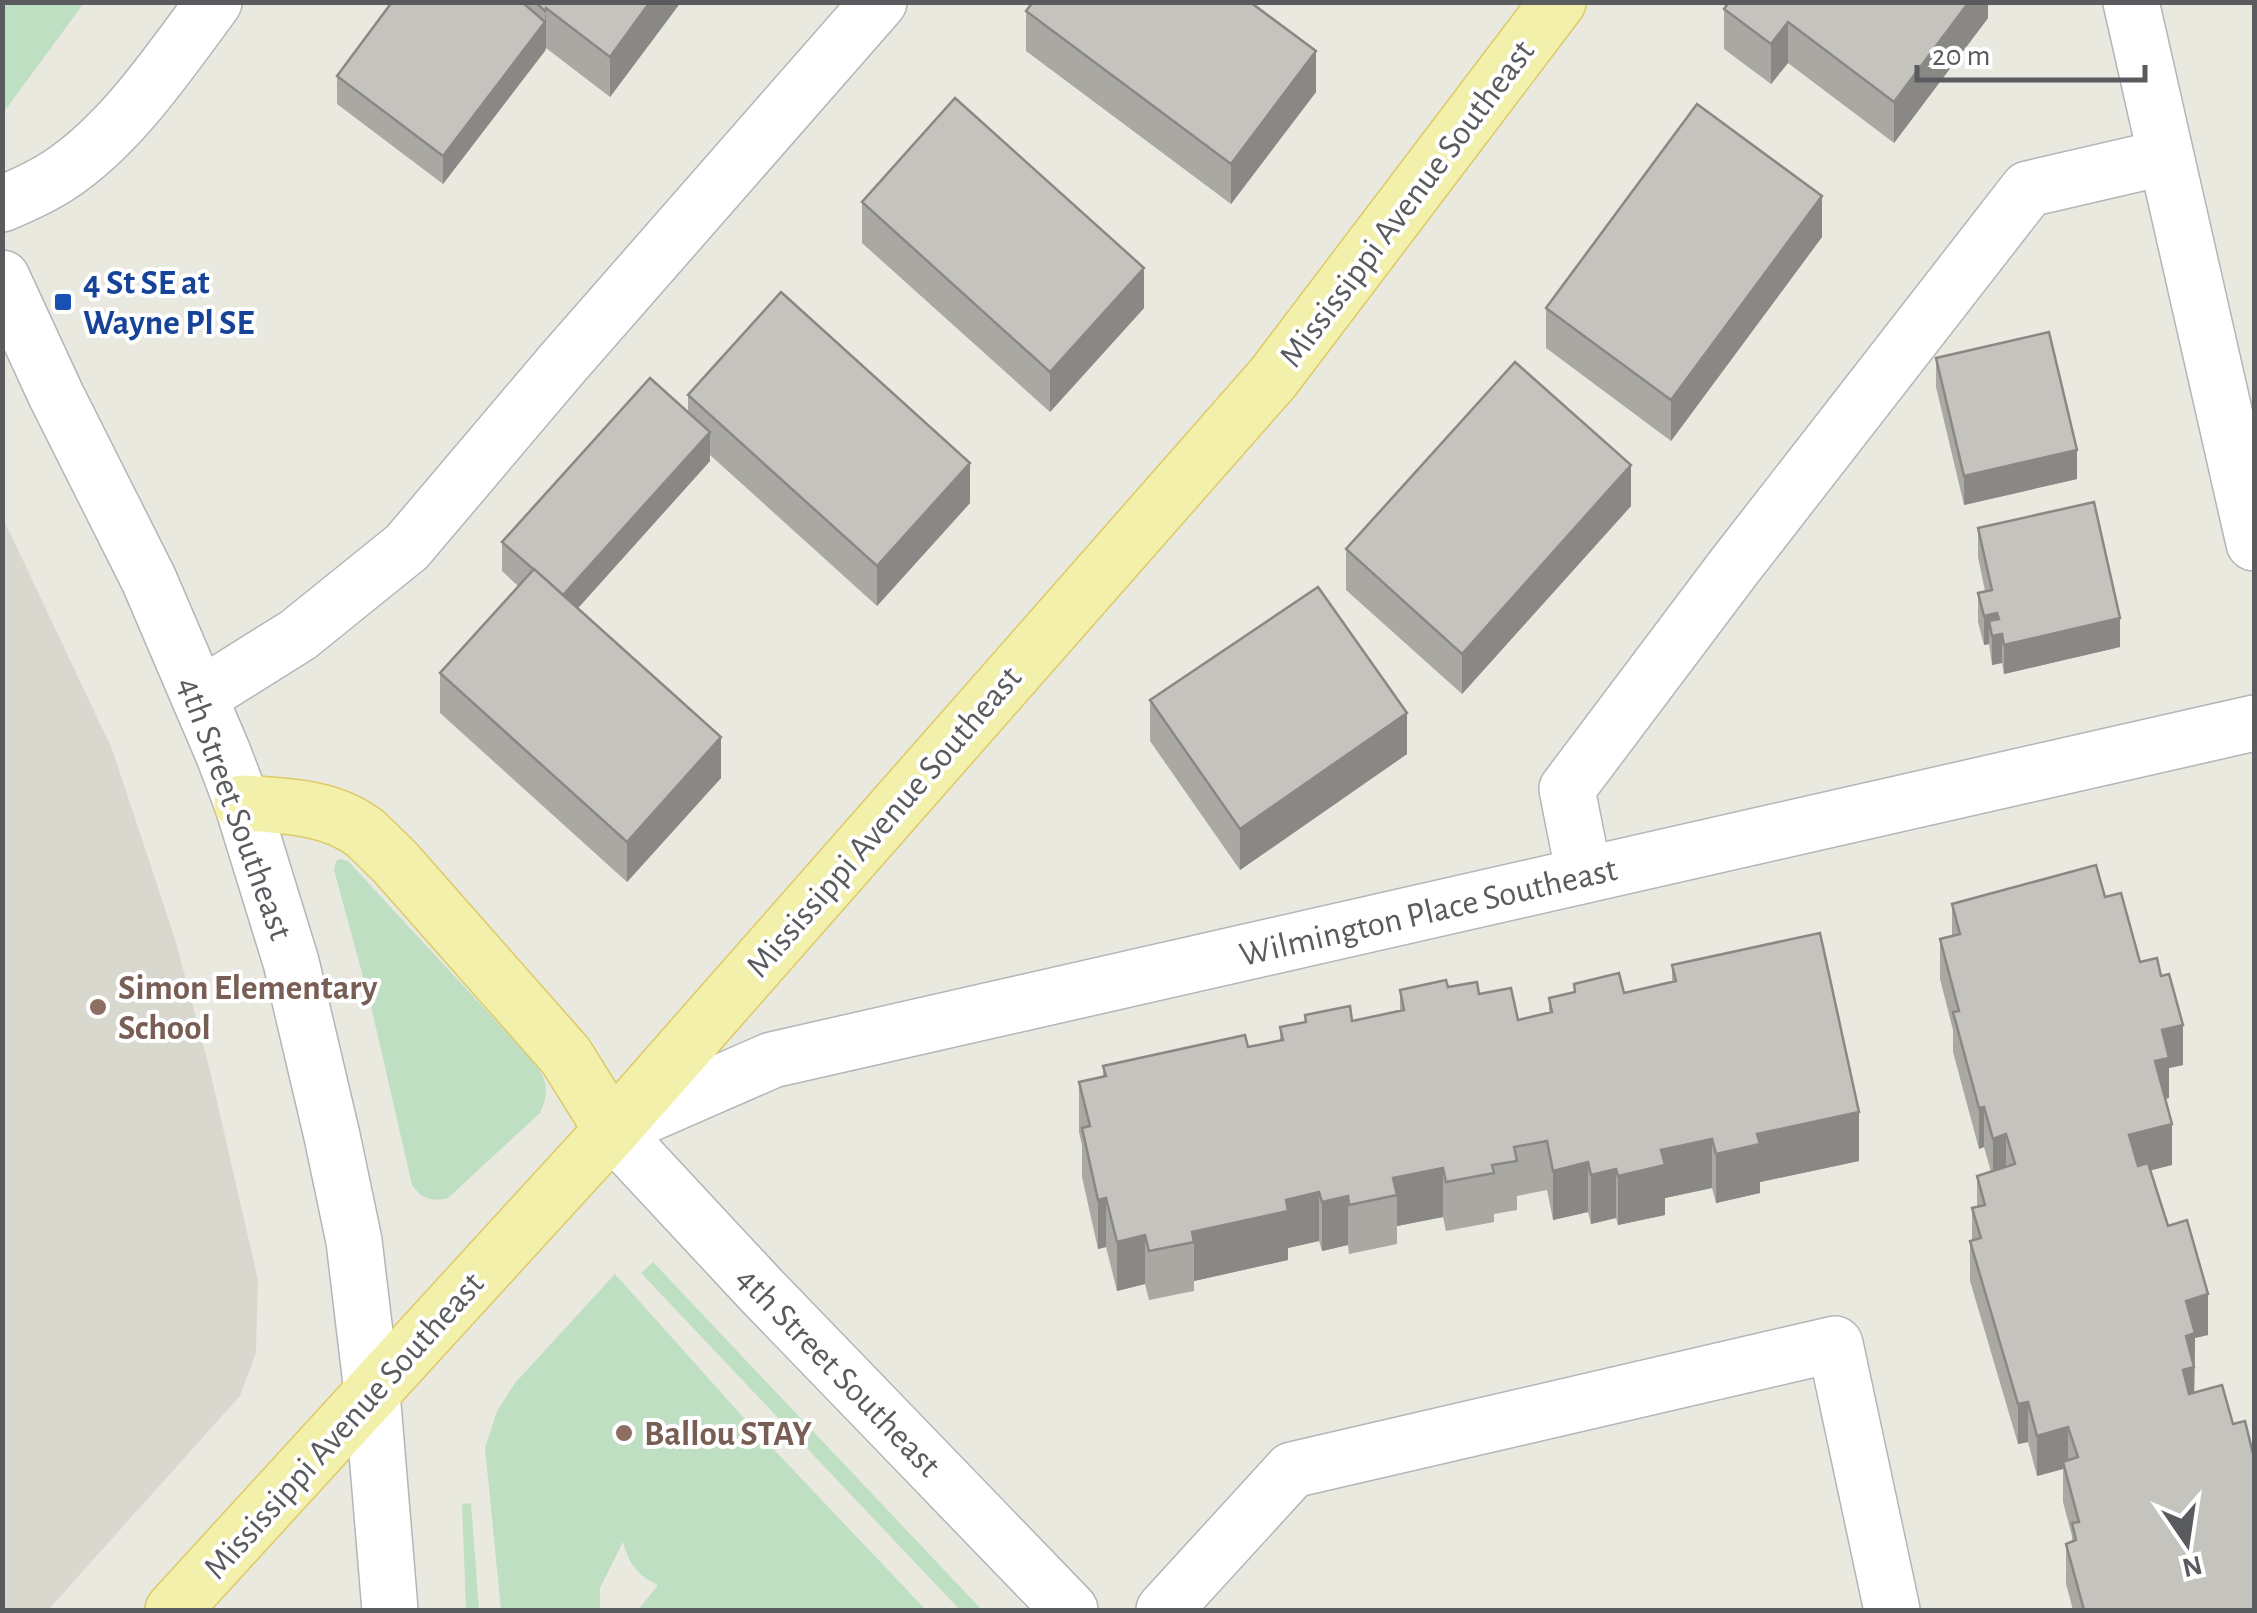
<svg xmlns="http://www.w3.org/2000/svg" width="2257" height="1613" viewBox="0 0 2257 1613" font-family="'Alegreya Sans',sans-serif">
  <rect width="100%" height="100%" fill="#eae9e0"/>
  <path fill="#d9d8cf" d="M 3,518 L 112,749 L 176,942 L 210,1071 L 258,1280 L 256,1353 L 240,1396 L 48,1610 L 2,1610 Z"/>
  <g fill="#bfdfc3">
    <path d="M 3,2 L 84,3 L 3,113 L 2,3 Z"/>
    <path d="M 340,859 L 348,861 L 533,1061 C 547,1077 550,1093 540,1113 L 448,1198 C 432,1202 421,1199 412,1185 L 371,1006 L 334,870 L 336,861 Z"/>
    <path d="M 653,1262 L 982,1610 L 960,1610 L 641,1273 Z"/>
    <path d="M 615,1274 L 743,1417 L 926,1610 L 638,1610 L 658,1585 C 637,1575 629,1564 623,1542 L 600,1588 L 600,1610 L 501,1610 L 485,1448 L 497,1411 L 515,1383 Z"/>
    <path d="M 471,1503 L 479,1610 L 466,1610 L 462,1504 Z"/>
  </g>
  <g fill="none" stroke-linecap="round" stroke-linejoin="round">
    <defs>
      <g id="minor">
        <path d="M 2131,2 L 2254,543"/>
        <path d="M 2,204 C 21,196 41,187 58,176 C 121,135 170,61 214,2"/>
        <path d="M 2,278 L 56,395 L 149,580 L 223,753 L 242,803 L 291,962 L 332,1136 L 354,1241 L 372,1392 L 390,1610"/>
        <path d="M 199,697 L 298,635 L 407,547 L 562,364 L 879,2"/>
        <path d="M 1584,875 L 1567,789 L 1734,567 L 2028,189 L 2166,157"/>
        <path d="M 1070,1610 L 760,1289 L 612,1130 L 772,1060 L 2254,723"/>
        <path d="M 1164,1610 L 1292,1470 L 1835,1344 L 1892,1610"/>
      </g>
      <g id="major">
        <path d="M 242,803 C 284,806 330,806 365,833 C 375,842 384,852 394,861 L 566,1056 L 612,1130"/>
        <path d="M 173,1610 L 612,1130 L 1273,378 L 1558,2"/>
      </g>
    </defs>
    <use href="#minor" stroke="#b3b5b9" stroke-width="58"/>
    <use href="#major" stroke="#ddca65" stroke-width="58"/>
    <use href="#minor" stroke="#fff" stroke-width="55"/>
    <use href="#major" stroke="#f3f0ab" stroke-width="55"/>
  </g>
  <g fill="#a9a8a3">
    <path d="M 392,2 L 681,2 L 610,97 L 546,48 L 443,184 L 337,104 L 337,76 Z"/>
    <path d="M 1988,2 L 1988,18 L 1894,143 L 1788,63 L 1771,84 L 1724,49 L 1724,9 Z"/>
    <path d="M 1026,11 L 1316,92 L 1231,204 L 1026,51 Z"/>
    <path d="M 862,202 L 1144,308 L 1050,412 L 862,243 Z"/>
    <path d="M 1822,237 L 1671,441 L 1546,348 L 1546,308 Z"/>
    <path d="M 1936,358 L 2077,479 L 1964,505 L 1936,387 Z"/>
    <path d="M 688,395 L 970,503 L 877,606 L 710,455 L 710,461 L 578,608 L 721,778 L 627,882 L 440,713 L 440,673 L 518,586 L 502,571 L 502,542 L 688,412 Z"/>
    <path d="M 1631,506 L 1462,694 L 1346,590 L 1346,549 Z"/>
    <path d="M 1978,528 L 2120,647 L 2004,674 L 2002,663 L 1992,665 L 1989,644 L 1984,645 L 1978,622 L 1978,593 L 1985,591 L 1978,557 Z"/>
    <path d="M 1150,700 L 1407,754 L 1240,870 L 1150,741 Z"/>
    <path d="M 2105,897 L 2140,962 L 2183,1065 L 2169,1068 L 2169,1098 L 2165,1099 L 2172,1165 L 2150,1170 L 2168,1226 L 2208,1335 L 2195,1338 L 2194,1393 L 2254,1610 L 2073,1610 L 2066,1584 L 2066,1544 L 2072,1542 L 2072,1536 L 2063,1502 L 2063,1469 L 2037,1476 L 2028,1442 L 2018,1444 L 1970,1281 L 1970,1241 L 1972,1240 L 1972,1208 L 1977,1207 L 1977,1176 L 1991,1172 L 1984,1147 L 1979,1149 L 1953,1052 L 1953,1030 L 1940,979 L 1940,939 L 1952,936 L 1952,904 Z"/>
    <path d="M 1672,965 L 1859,1161 L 1760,1182 L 1760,1193 L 1716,1203 L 1712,1188 L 1665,1198 L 1665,1215 L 1618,1225 L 1616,1218 L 1591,1224 L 1588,1212 L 1553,1220 L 1547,1190 L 1517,1196 L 1517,1210 L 1494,1214 L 1494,1222 L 1446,1231 L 1443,1217 L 1397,1226 L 1397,1244 L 1349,1254 L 1348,1245 L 1322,1251 L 1319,1241 L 1288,1248 L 1288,1260 L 1194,1281 L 1194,1291 L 1149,1300 L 1145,1284 L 1117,1291 L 1106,1247 L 1098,1249 L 1082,1177 L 1082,1145 L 1079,1132 L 1079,1082 L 1103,1077 L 1103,1066 L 1248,1047 L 1280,1041 L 1280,1027 L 1305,1022 L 1305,1015 L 1352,1021 L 1400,1011 L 1400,990 L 1448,987 L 1479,994 L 1518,1020 L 1549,1013 L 1549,998 L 1574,993 L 1574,984 L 1624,993 L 1672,982 Z"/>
  </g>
  <g fill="#8a8884">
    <path d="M 650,2 L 681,2 L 610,97 L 610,57 Z"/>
    <path d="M 1969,2 L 1988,2 L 1988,18 L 1894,143 L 1894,102 Z"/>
    <path d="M 546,8 L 546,48 L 545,51 L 443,184 L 443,156 L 545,22 Z"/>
    <path d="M 1788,22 L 1788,63 L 1771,84 L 1771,44 Z"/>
    <path d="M 1316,51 L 1316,92 L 1231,204 L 1231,164 Z"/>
    <path d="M 1822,196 L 1822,237 L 1671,441 L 1671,400 Z"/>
    <path d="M 1144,268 L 1144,308 L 1050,412 L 1050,372 Z"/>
    <path d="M 710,432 L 710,461 L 562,626 L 562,597 Z"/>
    <path d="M 2077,450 L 2077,479 L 1964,505 L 1964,476 Z"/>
    <path d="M 970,463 L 970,503 L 877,606 L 877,566 Z"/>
    <path d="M 1631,465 L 1631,506 L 1462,694 L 1462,654 Z"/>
    <path d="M 1997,613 L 1997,635 L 2002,634 L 2002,663 L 1992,665 L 1992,636 L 1989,621 L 1989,644 L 1984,645 L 1984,616 Z"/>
    <path d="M 2120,618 L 2120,647 L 2004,674 L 2004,645 Z"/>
    <path d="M 1407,713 L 1407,754 L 1240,870 L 1240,829 Z"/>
    <path d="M 721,737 L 721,778 L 627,882 L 627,842 Z"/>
    <path d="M 2183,1025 L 2183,1065 L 2169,1068 L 2169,1098 L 2155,1101 L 2155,1061 L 2162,1030 Z"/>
    <path d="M 1984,1107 L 1984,1147 L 1979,1149 L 1979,1108 Z"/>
    <path d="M 1859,1112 L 1859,1161 L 1760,1182 L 1760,1193 L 1716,1203 L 1716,1154 L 1757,1134 Z"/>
    <path d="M 2172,1124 L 2172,1165 L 2129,1176 L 2129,1135 Z"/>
    <path d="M 2006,1134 L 2006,1175 L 1993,1179 L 1993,1139 Z"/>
    <path d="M 1712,1139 L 1712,1188 L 1665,1198 L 1665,1215 L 1618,1225 L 1618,1176 L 1661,1150 Z"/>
    <path d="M 1588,1162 L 1588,1212 L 1553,1220 L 1553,1171 Z"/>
    <path d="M 1443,1168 L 1443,1217 L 1397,1226 L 1397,1195 L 1393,1178 Z"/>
    <path d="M 1616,1169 L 1616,1218 L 1591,1224 L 1591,1175 Z"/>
    <path d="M 1319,1192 L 1319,1241 L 1288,1248 L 1288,1260 L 1194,1281 L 1194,1242 L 1192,1232 L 1286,1200 Z"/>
    <path d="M 1348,1196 L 1348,1245 L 1322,1251 L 1322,1202 Z"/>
    <path d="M 1106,1198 L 1106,1247 L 1098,1249 L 1098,1200 Z"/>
    <path d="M 1145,1235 L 1145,1284 L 1117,1291 L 1117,1242 Z"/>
    <path d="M 2208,1294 L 2208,1335 L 2195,1338 L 2194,1407 L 2183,1410 L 2186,1301 Z"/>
    <path d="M 2028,1402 L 2028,1442 L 2018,1444 L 2018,1404 Z"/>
    <path d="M 2068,1427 L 2068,1467 L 2063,1462 L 2063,1469 L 2037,1476 L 2037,1436 Z"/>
  </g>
  <g fill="#c5c3bd" stroke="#8a8884" stroke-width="2.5">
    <path d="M 392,2 L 522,2 L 545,22 L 443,156 L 337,76 Z"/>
    <path d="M 535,2 L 650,2 L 610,57 L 546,8 L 545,11 Z"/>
    <path d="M 1033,2 L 1250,2 L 1316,51 L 1231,164 L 1026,11 Z"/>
    <path d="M 1729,2 L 1969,2 L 1894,102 L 1788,22 L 1771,44 L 1724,9 Z"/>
    <path d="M 955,98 L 1144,268 L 1050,372 L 862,202 Z"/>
    <path d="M 1697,104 L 1822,196 L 1671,400 L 1546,308 Z"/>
    <path d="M 781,292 L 970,463 L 877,566 L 688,395 Z"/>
    <path d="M 2049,332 L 2077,450 L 1964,476 L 1936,358 Z"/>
    <path d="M 1515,362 L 1631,465 L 1462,654 L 1346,549 Z"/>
    <path d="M 650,378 L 710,432 L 563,595 L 502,542 Z"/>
    <path d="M 2094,502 L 2120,618 L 2004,645 L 2002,634 L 1992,636 L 1989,621 L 1999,619 L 1997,613 L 1984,616 L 1978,593 L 1992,590 L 1978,528 Z"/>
    <path d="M 534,569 L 721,737 L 627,842 L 440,673 Z"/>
    <path d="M 1318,587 L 1407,713 L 1240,829 L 1150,700 Z"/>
    <path d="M 2096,865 L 2105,897 L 2121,893 L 2140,962 L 2157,958 L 2161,976 L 2169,974 L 2183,1025 L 2162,1030 L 2169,1058 L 2155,1061 L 2172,1124 L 2129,1135 L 2138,1166 L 2148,1163 L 2168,1226 L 2187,1220 L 2208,1294 L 2186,1301 L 2195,1333 L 2186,1336 L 2194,1367 L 2183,1370 L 2189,1394 L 2222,1385 L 2233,1424 L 2245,1421 L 2254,1458 L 2254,1610 L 2084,1610 L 2066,1544 L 2076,1540 L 2072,1523 L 2079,1522 L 2063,1462 L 2078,1457 L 2068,1427 L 2037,1436 L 2028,1402 L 2018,1404 L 1970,1241 L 1981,1238 L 1972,1208 L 1985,1205 L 1977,1176 L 2015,1164 L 2006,1134 L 1993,1139 L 1984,1107 L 1979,1108 L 1953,1012 L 1959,1011 L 1940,939 L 1960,934 L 1952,904 Z"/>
    <path d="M 1820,933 L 1859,1112 L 1757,1134 L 1760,1144 L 1716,1154 L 1712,1139 L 1661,1150 L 1665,1165 L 1618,1176 L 1616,1169 L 1591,1175 L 1588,1162 L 1553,1171 L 1547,1141 L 1514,1147 L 1517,1161 L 1492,1165 L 1494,1173 L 1446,1182 L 1443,1168 L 1393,1178 L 1397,1195 L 1349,1205 L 1348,1196 L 1322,1202 L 1319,1192 L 1286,1200 L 1288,1211 L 1192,1232 L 1194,1242 L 1149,1251 L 1145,1235 L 1117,1242 L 1106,1198 L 1098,1200 L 1082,1128 L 1090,1126 L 1079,1082 L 1106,1076 L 1103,1066 L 1245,1035 L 1248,1047 L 1283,1040 L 1280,1027 L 1306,1022 L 1305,1015 L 1350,1006 L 1352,1021 L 1404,1010 L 1400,990 L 1446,980 L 1448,987 L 1477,982 L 1479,994 L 1511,988 L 1518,1020 L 1552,1012 L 1549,998 L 1575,992 L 1574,984 L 1619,973 L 1624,993 L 1676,981 L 1672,965 Z"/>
  </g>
  <rect fill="#1a4fb4" stroke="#fff" stroke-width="4" x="53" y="292" width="20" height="20" rx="5"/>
  <g fill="#8d6e63" stroke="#fff" stroke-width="4">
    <circle cx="98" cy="1007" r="10"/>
    <circle cx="624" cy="1433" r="10"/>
  </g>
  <g text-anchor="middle" stroke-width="8" stroke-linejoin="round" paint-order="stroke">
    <g font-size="35" fill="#595b5f" stroke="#fff">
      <text transform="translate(1406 203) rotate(-53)" y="12">Mississippi Avenue Southeast</text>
      <text transform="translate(236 808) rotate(70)" y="12">4th Street Southeast</text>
      <text transform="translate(883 821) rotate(-49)" y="12">Mississippi Avenue Southeast</text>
      <text transform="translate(1428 911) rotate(-13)" y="12">Wilmington Place Southeast</text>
      <text transform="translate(839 1371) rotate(46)" y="12">4th Street Southeast</text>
      <text transform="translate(343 1425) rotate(-48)" y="12">Mississippi Avenue Southeast</text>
    </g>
    <g font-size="35" font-weight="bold" fill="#164399" stroke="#fff" text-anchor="start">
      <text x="83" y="294">4 St SE at<tspan x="83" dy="40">Wayne Pl SE</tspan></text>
    </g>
    <g font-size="35" font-weight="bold" fill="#785e54" stroke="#fff" text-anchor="start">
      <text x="118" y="999">Simon Elementary<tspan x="118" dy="40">School</tspan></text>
      <text x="644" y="1445">Ballou STAY</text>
    </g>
  </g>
  <rect width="2257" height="1613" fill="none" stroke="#595b5f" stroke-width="10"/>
  <g transform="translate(2187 1543) rotate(167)" stroke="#ffffff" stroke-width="8" paint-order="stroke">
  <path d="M0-8L18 38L0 25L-18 38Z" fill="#595b5f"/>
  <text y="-15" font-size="28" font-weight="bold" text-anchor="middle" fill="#595b5f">N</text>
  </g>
  <path d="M1917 65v15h228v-15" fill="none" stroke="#595b5f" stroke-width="5"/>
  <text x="1932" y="65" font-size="30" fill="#595b5f" stroke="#ffffff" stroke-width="8" paint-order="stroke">20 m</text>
</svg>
